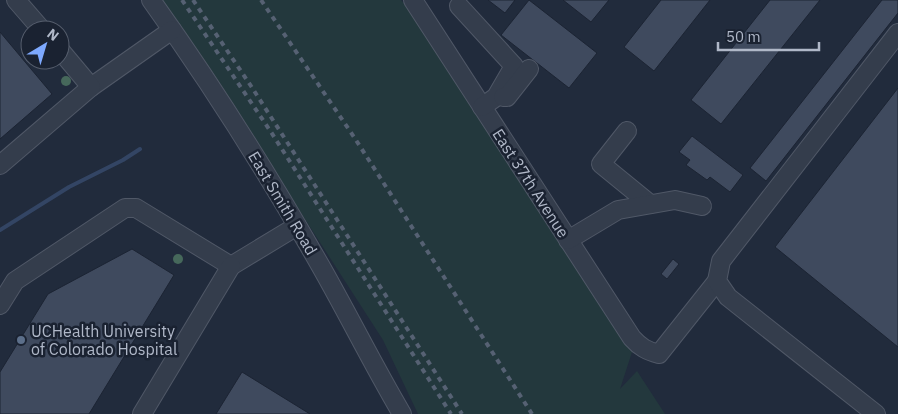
<svg xmlns="http://www.w3.org/2000/svg" width="898" height="414" viewBox="0 0 898 414" font-family="'IBM Plex Sans',sans-serif">
  <rect width="100%" height="100%" fill="#212b3c"/>
  <path fill="#23383d" d="M 160,0 L 401,0 L 415,17 L 633,349 L 620,389 L 637,371 L 665,414 L 418,414 L 383,340 L 230,103 Z"/>
  <g fill="none" stroke-linecap="round" stroke-linejoin="round">
    <path stroke="#334564" stroke-width="4" d="M 0,230 L 69,187 L 123,160 L 140,149"/>
  </g>
  <g fill="#3f4a5e" stroke="#1c2433">
    <path d="M 488,0 L 515,0 L 505,13 Z"/>
    <path d="M 529,0 L 597,53 L 569,88 L 501,35 Z"/>
    <path d="M 563,0 L 609,0 L 591,22 Z"/>
    <path d="M 661,0 L 710,0 L 654,71 L 624,47 Z"/>
    <path d="M 770,0 L 820,0 L 721,124 L 691,100 Z"/>
    <path d="M 882,0 L 898,0 L 898,13 L 766,181 L 750,168 Z"/>
    <path d="M 0,32 L 52,94 L 0,139 Z"/>
    <path d="M 898,88 L 898,347 L 775,247 Z"/>
    <path d="M 692,136 L 743,175 L 730,192 L 710,177 L 707,180 L 686,165 L 690,160 L 679,152 Z"/>
    <path d="M 132,249 L 174,275 L 89,414 L 0,414 L 0,372 L 48,294 Z"/>
    <path d="M 673,259 L 679,264 L 667,279 L 661,274 Z"/>
    <path d="M 242,372 L 310,414 L 216,414 Z"/>
  </g>
  <g fill="none" stroke-linecap="round" stroke-linejoin="round">
    <defs>
      <g id="minor">
        <path d="M 16,0 L 42,30"/>
        <path d="M 151,0 C 212,85 268,174 320,265 C 348,314 373,365 402,414"/>
        <path d="M 413,0 L 632,338 C 640,347 647,351 659,354 L 717,281"/>
        <path d="M 459,6 L 514,66 L 496,97 L 482,107"/>
        <path d="M 91,87 L 172,30"/>
        <path d="M 503,97 L 507,97 L 529,69"/>
        <path d="M 627,131 L 601,164 L 650,204"/>
        <path d="M 0,165 L 91,87 L 60,50"/>
        <path d="M 568,240 L 618,210 L 675,200 L 702,206"/>
        <path d="M 0,305 L 15,281 L 125,208 L 136,208 L 231,266 L 297,226"/>
        <path d="M 142,414 L 231,266"/>
        <path d="M 876,414 L 728,297 L 717,281 L 721,261 L 898,33"/>
      </g>
    </defs>
    <use href="#minor" stroke="#505867" stroke-width="20"/>
    <use href="#minor" stroke="#343d4c" stroke-width="18"/>
    <g stroke="#566173" stroke-width="4" stroke-dasharray="5 5" stroke-linecap="butt">
      <path d="M 182,0 L 271,132 L 451,414"/>
      <path d="M 193,0 L 251,86 L 462,414"/>
      <path d="M 261,0 L 354,137 L 532,414"/>
    </g>
  </g>
  <g fill="#46685b">
    <circle cx="66" cy="81" r="5"/>
    <circle cx="178" cy="259" r="5"/>
  </g>
  <circle fill="#5c6f8a" stroke="#1a2231" stroke-width="2" cx="21" cy="340" r="5"/>
  <g text-anchor="middle" stroke-width="5" stroke-linejoin="round" paint-order="stroke">
    <g font-size="16" fill="#b0b8c8" stroke="#1a2231">
      <text transform="translate(531 183) rotate(57)" y="6">East 37th Avenue</text>
      <text transform="translate(283 203) rotate(59)" y="6">East Smith Road</text>
    </g>
    <g font-size="16" fill="#b0b8c8" stroke="#1a2231" text-anchor="start">
      <text x="31" y="337">UCHealth University<tspan x="31" dy="18">of Colorado Hospital</tspan></text>
    </g>
  </g>
  <g transform="translate(45 45) rotate(38)"><circle r="24" fill="#1a2231" stroke="#565e6d"/>
  <path d="M0-4L9 19L0 12L-9 19Z" fill="#7ea9fe"/>
  <text y="-8" font-size="14" font-weight="bold" text-anchor="middle" fill="#b0b8c8">N</text>
  </g>
  <path d="M718 42v8h101v-8" fill="none" stroke="#b0b8c8" stroke-width="2.5"/>
  <text x="726" y="42" font-size="15" fill="#b0b8c8" stroke="#1a2231" stroke-width="4" paint-order="stroke">50 m</text>
</svg>
